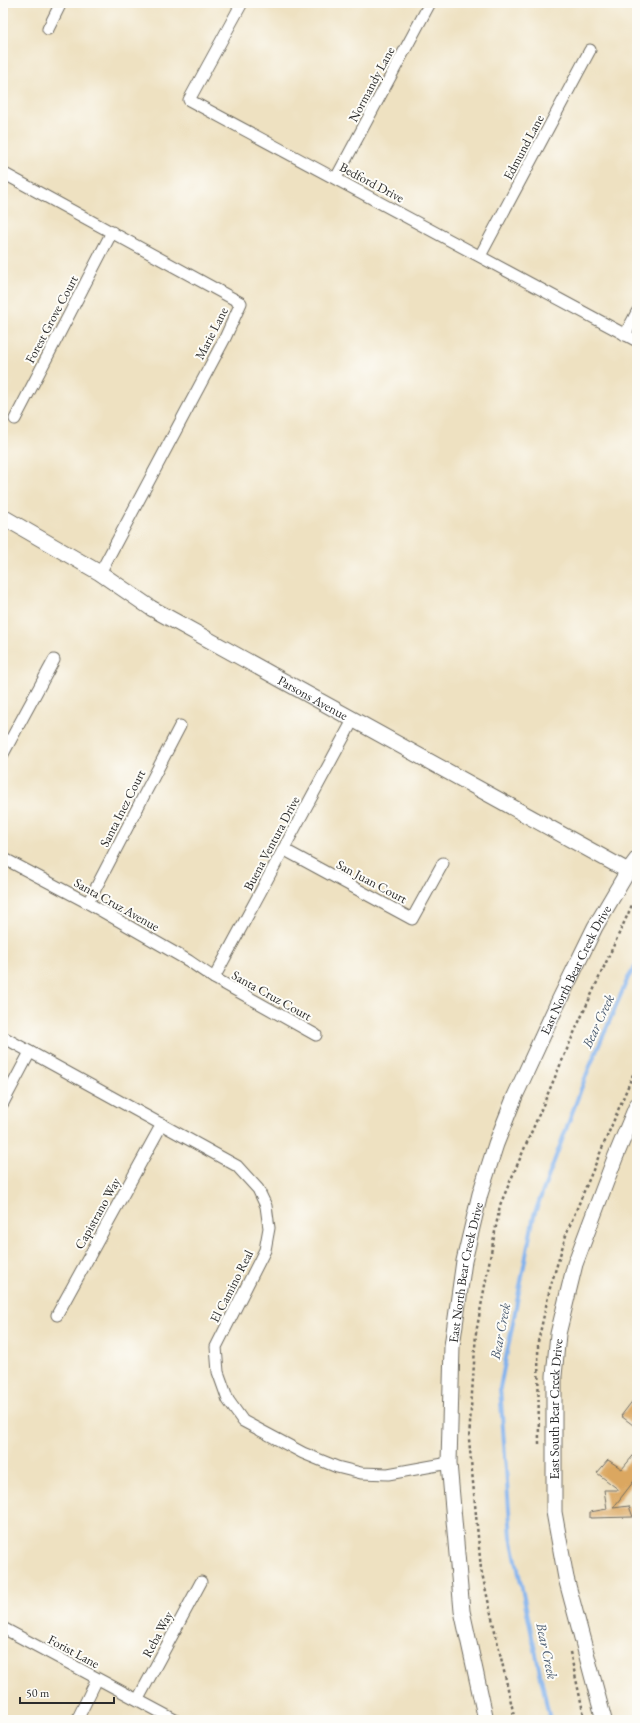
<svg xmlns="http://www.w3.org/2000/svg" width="640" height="1723" viewBox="0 0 640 1723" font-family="'EB Garamond',serif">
  <rect width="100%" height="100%" fill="#fdfcf7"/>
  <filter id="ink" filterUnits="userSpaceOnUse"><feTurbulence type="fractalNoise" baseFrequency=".025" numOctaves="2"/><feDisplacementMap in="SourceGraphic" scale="8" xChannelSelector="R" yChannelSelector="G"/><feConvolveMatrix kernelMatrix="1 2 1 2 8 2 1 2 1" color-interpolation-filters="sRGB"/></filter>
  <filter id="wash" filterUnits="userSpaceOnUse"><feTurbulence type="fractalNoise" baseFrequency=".012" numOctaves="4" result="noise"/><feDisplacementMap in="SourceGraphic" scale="16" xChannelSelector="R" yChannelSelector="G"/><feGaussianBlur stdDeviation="0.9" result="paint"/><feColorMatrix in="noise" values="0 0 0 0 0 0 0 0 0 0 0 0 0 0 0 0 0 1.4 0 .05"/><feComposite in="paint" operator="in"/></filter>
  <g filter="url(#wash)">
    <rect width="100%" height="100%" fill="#eee1c1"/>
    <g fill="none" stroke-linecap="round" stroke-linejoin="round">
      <path stroke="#82b2ed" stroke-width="4" d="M 550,1720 L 511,1537 L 500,1388 L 534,1215 L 587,1073 L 628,978 L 637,964"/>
    </g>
    <g id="blocks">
      <g fill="#dba760">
        <path d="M 637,1395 L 637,1428 L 621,1416 Z"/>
        <path d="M 637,1451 L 637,1477 L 613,1508 L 629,1506 L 633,1517 L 590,1518 L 590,1512 L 607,1509 L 604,1490 L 619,1490 L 597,1473 L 608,1460 L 622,1469 Z"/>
      </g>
    </g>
  </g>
  <g filter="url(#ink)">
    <use href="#blocks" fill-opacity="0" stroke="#6f6b60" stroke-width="1"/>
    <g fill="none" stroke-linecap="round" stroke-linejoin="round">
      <defs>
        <g id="street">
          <path d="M 242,3 L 189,100 L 637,341"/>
          <path d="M 48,29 L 61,3"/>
          <path d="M 3,173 L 241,303 L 225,338 L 100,573"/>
          <path d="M 336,178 L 430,3"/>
          <path d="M 480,256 L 590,50"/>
          <path d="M 625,335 L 637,312"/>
          <path d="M 15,419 L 112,232"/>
          <path d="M 3,754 L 54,660"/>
          <path d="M 283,849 L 412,919 L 443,863"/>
          <path d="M 3,858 L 88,903 L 189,961 L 214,978 L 316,1035"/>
          <path d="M 88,903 L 180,726"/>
          <path d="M 214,978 L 353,720"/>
          <path d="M 3,1037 L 237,1166 L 258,1189 L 266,1206 L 269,1228 L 265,1250 L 216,1347 L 218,1372 L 228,1400 L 243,1421 L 303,1453 L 337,1467 L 361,1473 L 388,1474 L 449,1463"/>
          <path d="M 3,1103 L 30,1052"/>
          <path d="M 57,1315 L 162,1124"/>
          <path d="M 3,1628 L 175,1720"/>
          <path d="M 138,1699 L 201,1582"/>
          <path d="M 77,1720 L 97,1679"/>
        </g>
        <g id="secondary">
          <path id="s1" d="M 3,517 L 100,573 L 151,608 L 628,871"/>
          <path id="s2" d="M 486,1720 L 462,1611 L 449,1463 L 452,1346 L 464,1261 L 480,1194 L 496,1144 L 515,1096 L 556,1007 L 595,927 L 628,871 L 637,859"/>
          <path id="s3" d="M 604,1720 L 566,1578 L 554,1512 L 554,1376 L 558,1334 L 575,1264 L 615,1158 L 637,1105"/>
        </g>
      </defs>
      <use href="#street" stroke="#6f6b60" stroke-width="13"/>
      <use href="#secondary" stroke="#6f6b60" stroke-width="17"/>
      <g stroke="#6f6b60" stroke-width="2.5" stroke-dasharray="3 3" stroke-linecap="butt">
        <path d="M 539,1444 L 538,1342 L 550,1288 L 567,1232 L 637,1065"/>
        <path d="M 570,1652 L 585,1720"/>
        <path d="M 515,1720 L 481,1569 L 469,1439 L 476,1333 L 500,1205 L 574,1033 L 637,894"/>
      </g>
      <use href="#street" stroke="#fff" stroke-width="11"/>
      <use href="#secondary" stroke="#fff" stroke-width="15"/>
    </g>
  </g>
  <g text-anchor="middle" stroke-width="4" stroke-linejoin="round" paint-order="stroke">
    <g font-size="13" fill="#2b2b2b" stroke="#fdfcf7">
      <text transform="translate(371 84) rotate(-62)" y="5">Normandy Lane</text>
      <text transform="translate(523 147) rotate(-62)" y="5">Edmund Lane</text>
      <text transform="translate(372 182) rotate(28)" y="5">Bedford Drive</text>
      <text transform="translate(51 319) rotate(-62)" y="5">Forest Grove Court</text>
      <text transform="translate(211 333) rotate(-63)" y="5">Marie Lane</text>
      <text dy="5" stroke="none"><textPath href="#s1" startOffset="359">Parsons Avenue</textPath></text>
      <text transform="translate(122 808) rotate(-63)" y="5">Santa Inez Court</text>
      <text transform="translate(271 843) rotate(-62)" y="5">Buena Ventura Drive</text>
      <text transform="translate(372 881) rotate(28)" y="5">San Juan Court</text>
      <text transform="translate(117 904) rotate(29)" y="5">Santa Cruz Avenue</text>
      <text dy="5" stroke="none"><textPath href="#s2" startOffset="776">East North Bear Creek Drive</textPath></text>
      <text transform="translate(272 995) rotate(29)" y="5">Santa Cruz Court</text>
      <text transform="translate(97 1213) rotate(-61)" y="5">Capistrano Way</text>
      <text dy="5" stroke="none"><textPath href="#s2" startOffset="452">East North Bear Creek Drive</textPath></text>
      <text transform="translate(231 1286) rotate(-63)" y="5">El Camino Real</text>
      <text dy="5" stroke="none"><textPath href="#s3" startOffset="317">East South Bear Creek Drive</textPath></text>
      <text transform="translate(157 1634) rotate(-62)" y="5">Reba Way</text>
      <text transform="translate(74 1651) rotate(28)" y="5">Forist Lane</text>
    </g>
    <g font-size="14" font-style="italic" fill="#495a6f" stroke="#fdfcf7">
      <text transform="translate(598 1021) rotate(-65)" y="5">Bear Creek</text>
      <text transform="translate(500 1331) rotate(-79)" y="5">Bear Creek</text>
      <text transform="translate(547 1651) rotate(78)" y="5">Bear Creek</text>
    </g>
  </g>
  <rect width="640" height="1723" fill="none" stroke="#fdfcf7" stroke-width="16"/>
  <path d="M20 1697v6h94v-6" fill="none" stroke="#2b2b2b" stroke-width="2"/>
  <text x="26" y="1697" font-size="12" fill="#2b2b2b" stroke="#fdfcf7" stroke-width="3" paint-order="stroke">50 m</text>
</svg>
